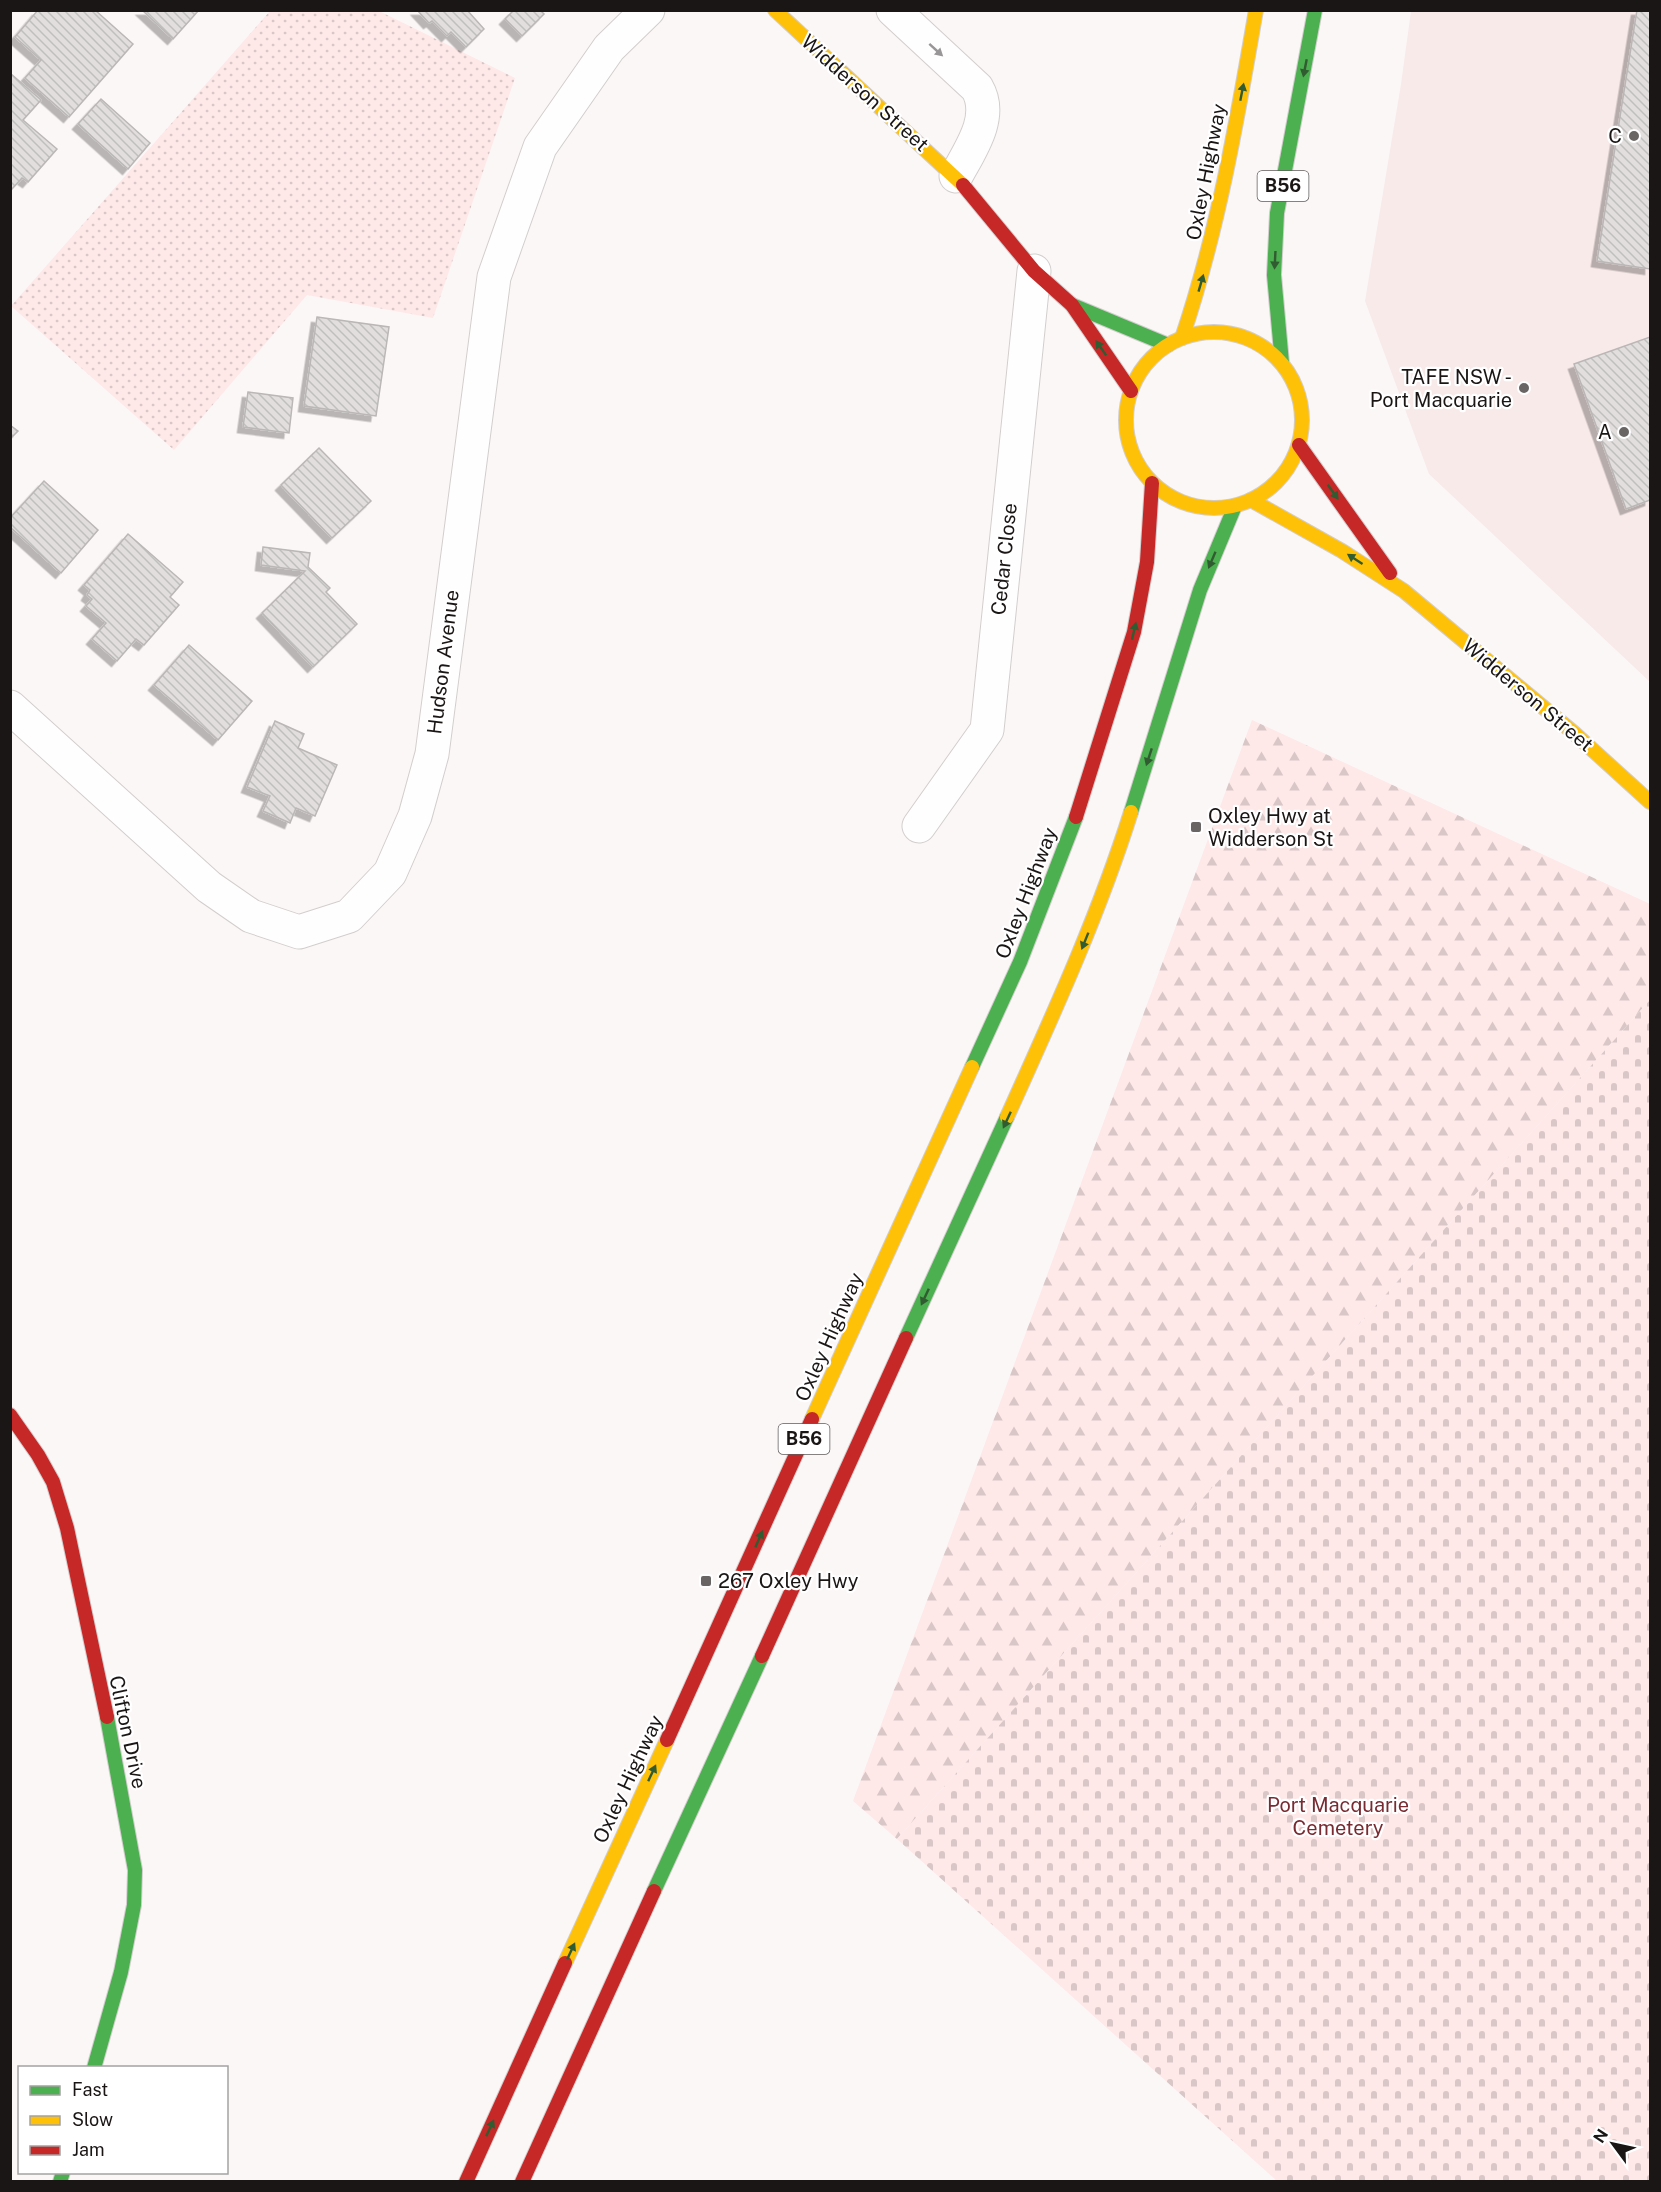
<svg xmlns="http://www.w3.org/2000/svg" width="1661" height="2192" viewBox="0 0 1661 2192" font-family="'Public Sans',sans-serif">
  <defs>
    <pattern id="forest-firs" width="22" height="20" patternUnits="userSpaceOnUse" patternTransform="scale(1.5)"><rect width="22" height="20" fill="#fee8e8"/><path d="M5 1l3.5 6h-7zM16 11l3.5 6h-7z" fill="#d9c6c6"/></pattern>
    <pattern id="cemetery-stones" width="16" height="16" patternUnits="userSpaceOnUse" patternTransform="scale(1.5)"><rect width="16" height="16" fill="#fee8e8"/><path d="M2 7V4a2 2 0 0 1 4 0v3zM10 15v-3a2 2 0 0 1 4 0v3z" fill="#d9c6c6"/></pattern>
    <pattern id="park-dots" width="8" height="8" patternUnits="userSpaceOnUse" patternTransform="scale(1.5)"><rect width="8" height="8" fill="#fee8e8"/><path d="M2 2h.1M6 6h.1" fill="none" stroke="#d9c6c6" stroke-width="1.8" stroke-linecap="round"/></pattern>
    <pattern id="building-back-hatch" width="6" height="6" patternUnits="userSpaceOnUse" patternTransform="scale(1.5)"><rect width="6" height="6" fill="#e2dede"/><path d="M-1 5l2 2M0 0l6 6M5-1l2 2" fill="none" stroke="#c1bebe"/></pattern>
    <filter id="shadow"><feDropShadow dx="-5.5" dy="5.5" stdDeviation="0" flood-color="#0004"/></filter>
  </defs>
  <rect width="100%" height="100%" fill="#fcf7f7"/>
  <path fill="#f8eae9" d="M 1411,11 L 1650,11 L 1650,682 L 1429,474 L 1365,301 L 1401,84 Z"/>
  <path fill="url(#forest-firs)" d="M 1252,720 L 1650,904 L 1650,1000 L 897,1839 L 853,1801 Z"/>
  <path fill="url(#cemetery-stones)" d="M 1650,1000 L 1650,2181 L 1277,2181 L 897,1839 Z"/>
  <path fill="url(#park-dots)" d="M 270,11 L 379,11 L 515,78 L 433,318 L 307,295 L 174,450 L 11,306 Z"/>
  <g fill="url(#building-back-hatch)" stroke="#bbb7b7" stroke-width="1.5" filter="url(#shadow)">
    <path d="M 38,10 L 95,10 L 133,44 L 69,117 L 25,78 L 41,60 L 15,37 Z"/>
    <path d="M 142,10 L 199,10 L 173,39 Z"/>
    <path d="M 417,10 L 467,10 L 484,29 L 466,47 L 451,32 L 447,36 L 432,21 L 429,23 Z"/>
    <path d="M 514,10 L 540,10 L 544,14 L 522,36 L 505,19 Z"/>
    <path d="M 1637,10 L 1650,10 L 1650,269 L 1597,261 Z"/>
    <path d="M 10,73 L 41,100 L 23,120 L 57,149 L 28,182 L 22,178 L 10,191 Z"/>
    <path d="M 101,99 L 150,143 L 128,169 L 78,124 Z"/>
    <path d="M 317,317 L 389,327 L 376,416 L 304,406 Z"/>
    <path d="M 1650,337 L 1650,500 L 1626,509 L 1574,364 Z"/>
    <path d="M 248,392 L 293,398 L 289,433 L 243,427 Z"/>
    <path d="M 10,425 L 18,431 L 10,439 Z"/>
    <path d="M 319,448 L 371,501 L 332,538 L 281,485 Z"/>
    <path d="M 44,481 L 98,530 L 61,573 L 10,527 L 10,518 Z"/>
    <path d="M 128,534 L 183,582 L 170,597 L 179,605 L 144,645 L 136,639 L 117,661 L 92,639 L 106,623 L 86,606 L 92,599 L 87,595 L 90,590 L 84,585 Z"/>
    <path d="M 263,547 L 310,553 L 308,567 L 330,588 L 326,592 L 357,624 L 313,667 L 262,613 L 305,571 L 261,565 Z"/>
    <path d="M 189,645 L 252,701 L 218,740 L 154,685 Z"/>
    <path d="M 275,721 L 304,734 L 298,748 L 337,765 L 315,816 L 296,808 L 290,823 L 263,811 L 270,796 L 247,787 Z"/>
  </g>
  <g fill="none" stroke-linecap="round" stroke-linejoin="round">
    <defs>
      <g id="street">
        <path d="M 893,10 L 977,88 C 994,117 970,150 956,176"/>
        <path d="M 10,707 L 209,887 L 251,916 L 299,932 L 349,916 L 390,873 L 415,816 L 432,754 L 494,277 L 540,147 L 609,48 L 648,10"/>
        <path d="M 919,826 L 987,730 L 1034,271"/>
      </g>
      <g id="fast">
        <path d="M 1072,305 L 1168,345"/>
        <path d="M 1282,363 L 1274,275 L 1277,213 L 1315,10"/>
        <path d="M 1131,812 L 1200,590 L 1235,506"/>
        <path d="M 972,1067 L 1020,962 L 1076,817"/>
        <path d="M 906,1338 L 1007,1117"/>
        <path d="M 654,1891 L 762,1656"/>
        <path d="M 94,2068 L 121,1972 L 134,1905 L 135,1870 L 107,1717"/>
        <path d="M 60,2182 L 63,2172"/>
      </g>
      <g id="slow">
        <path d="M 775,10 L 963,185"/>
        <circle cx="1214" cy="420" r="88"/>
        <path d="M 1182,338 C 1218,231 1237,121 1256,10"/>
        <path d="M 1251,500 L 1342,551 L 1404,591 L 1574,733 L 1650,802"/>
        <path d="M 1007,1117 C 1052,1017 1098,917 1131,812"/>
        <path d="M 812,1419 L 972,1067"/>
        <path d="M 565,1963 L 667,1740"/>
      </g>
      <g id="jam">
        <path d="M 963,185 L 1034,271 L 1072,305 L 1131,391"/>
        <path d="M 1299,445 L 1390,573"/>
        <path d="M 1076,817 L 1134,632 L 1147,562 L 1152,483"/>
        <path d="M 10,1415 L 38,1455 L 53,1482 L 67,1528 L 107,1717"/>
        <path d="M 762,1656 L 906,1338"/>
        <path d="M 667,1740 L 812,1419"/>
        <path d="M 466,2182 L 565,1963"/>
        <path d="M 522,2182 L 654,1891"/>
      </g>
    </defs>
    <use href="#street" stroke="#d3cece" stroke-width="35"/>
    <use href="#fast" stroke="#d3cece" stroke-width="16"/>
    <use href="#slow" stroke="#d3cece" stroke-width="16"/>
    <use href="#jam" stroke="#d3cece" stroke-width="16"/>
    <use href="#street" stroke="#fffefe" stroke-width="33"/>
    <use href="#fast" stroke="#4caf50" stroke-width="14"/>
    <use href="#slow" stroke="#ffc107" stroke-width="14"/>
    <use href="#jam" stroke="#c62828" stroke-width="14"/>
  </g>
  <defs><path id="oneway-solid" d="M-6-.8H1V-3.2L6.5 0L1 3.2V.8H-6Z" transform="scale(1.5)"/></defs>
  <use fill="#989696" href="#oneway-solid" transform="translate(936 50) rotate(42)"/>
  <g fill="#315b30">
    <use href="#oneway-solid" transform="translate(1305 68) rotate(101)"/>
    <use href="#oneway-solid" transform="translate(1242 92) rotate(-79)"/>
    <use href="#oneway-solid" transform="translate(1275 260) rotate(93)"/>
    <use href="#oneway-solid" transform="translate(1201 283) rotate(-74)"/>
    <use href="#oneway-solid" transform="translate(1101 348) rotate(-125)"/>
    <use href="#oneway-solid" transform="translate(1333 492) rotate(54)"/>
    <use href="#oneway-solid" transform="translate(1355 559) rotate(-147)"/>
    <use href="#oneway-solid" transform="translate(1212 560) rotate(113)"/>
    <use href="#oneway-solid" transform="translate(1134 631) rotate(-77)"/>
    <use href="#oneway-solid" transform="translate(1149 757) rotate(108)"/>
    <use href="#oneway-solid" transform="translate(1085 941) rotate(112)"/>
    <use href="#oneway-solid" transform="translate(1007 1120) rotate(115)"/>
    <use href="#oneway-solid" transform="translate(925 1297) rotate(115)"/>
    <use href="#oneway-solid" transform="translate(759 1539) rotate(-66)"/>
    <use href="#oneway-solid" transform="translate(652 1773) rotate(-65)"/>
    <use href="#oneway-solid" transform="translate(571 1951) rotate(-65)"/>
    <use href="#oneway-solid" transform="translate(490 2128) rotate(-65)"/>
  </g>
  <g fill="#6a6565" stroke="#fff" stroke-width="2">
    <circle cx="1634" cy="136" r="6"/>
    <circle cx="1524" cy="388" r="6"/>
    <circle cx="1624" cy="432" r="6"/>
    <rect x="1190" y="821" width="12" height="12" rx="3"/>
    <rect x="700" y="1575" width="12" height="12" rx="3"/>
  </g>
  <g text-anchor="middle" stroke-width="4.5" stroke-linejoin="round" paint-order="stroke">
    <g fill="#fff" stroke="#5f5c5c" stroke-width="1.5">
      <rect x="1257.5" y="171" width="51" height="30" rx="4.5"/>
      <rect x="778.5" y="1424" width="51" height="30" rx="4.5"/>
    </g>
    <g font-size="18" font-weight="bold" fill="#1b1616">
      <text x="1283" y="192">B56</text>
      <text x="804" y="1445">B56</text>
    </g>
    <g font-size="20" fill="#1b1616" stroke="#fff">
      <text transform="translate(865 93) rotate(42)" y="7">Widderson Street</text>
      <text transform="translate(1206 172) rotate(-79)" y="7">Oxley Highway</text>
      <text transform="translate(1004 559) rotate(-84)" y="7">Cedar Close</text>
      <text transform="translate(443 662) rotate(-83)" y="7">Hudson Avenue</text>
      <text transform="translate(1528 695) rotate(40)" y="7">Widderson Street</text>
      <text transform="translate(1026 893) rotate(-69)" y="7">Oxley Highway</text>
      <text transform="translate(829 1337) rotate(-66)" y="7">Oxley Highway</text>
      <text transform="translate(128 1732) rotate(78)" y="7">Clifton Drive</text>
      <text transform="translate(628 1779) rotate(-65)" y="7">Oxley Highway</text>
    </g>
    <g font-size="20" fill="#1b1616" stroke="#fff" text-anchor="end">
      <text x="1622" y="143">C</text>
      <text x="1512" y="384">TAFE NSW -<tspan x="1512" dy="23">Port Macquarie</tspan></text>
      <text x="1612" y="439">A</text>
      <text x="1208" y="823" text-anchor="start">Oxley Hwy at<tspan x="1208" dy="23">Widderson St</tspan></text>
      <text x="718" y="1588" text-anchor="start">267 Oxley Hwy</text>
    </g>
    <g font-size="20" fill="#792b32" stroke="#fff">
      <text x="1338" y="1812">Port Macquarie<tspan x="1338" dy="23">Cemetery</tspan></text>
    </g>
  </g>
  <rect width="1661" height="2192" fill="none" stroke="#1b1616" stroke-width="24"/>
  <rect x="18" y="2066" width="210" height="108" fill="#ffffff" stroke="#a4a2a2" stroke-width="1.5"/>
  <rect x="30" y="2086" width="30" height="9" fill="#4caf50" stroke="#a4a2a2" stroke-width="1.5"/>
  <text x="72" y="2096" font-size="18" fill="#1b1616">Fast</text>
  <rect x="30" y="2116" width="30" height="9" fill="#ffc107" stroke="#a4a2a2" stroke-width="1.5"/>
  <text x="72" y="2126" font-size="18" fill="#1b1616">Slow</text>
  <rect x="30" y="2146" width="30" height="9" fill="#c62828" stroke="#a4a2a2" stroke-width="1.5"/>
  <text x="72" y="2156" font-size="18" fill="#1b1616">Jam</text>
  <g transform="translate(1613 2144) rotate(303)" stroke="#ffffff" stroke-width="4.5" paint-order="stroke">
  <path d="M0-4.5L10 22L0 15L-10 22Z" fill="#1b1616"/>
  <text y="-9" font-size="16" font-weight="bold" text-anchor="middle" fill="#1b1616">N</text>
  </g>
</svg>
